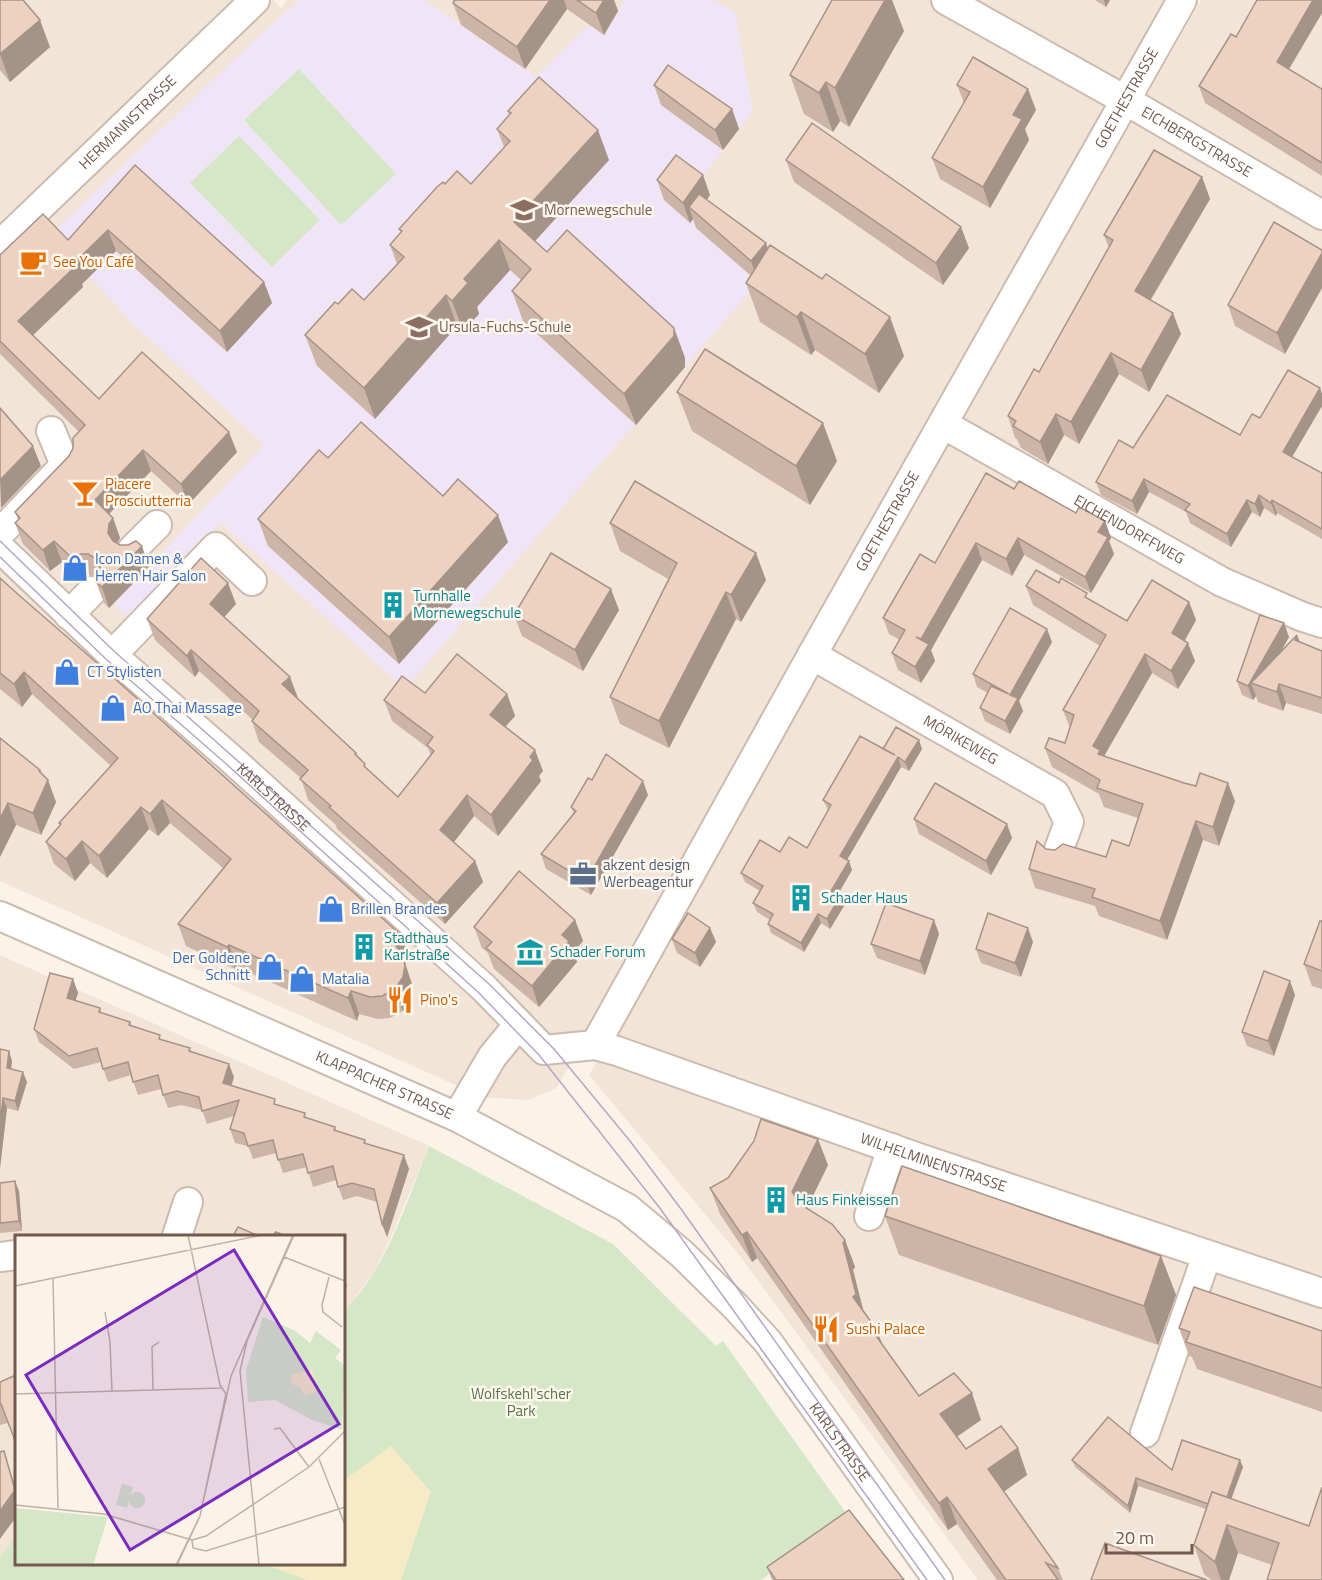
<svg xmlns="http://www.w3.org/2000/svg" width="1322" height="1580" viewBox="0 0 1322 1580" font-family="'Titillium Web',sans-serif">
  <rect width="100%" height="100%" fill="#fbf3e8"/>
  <g fill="#f2e4d7">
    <path d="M 0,0 L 274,0 L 281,8 L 287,0 L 1166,0 L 556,1089 L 527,1100 L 482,1097 L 0,881 Z"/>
    <path d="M 1201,0 L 1322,0 L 1322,1580 L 978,1580 L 740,1256 L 589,1075 Z"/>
    <path d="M 0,955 L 429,1146 L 391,1237 L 375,1271 L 351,1303 L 344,1310 L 344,1236 L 16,1236 L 16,1536 L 0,1557 Z"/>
  </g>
  <path fill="#f0e5f7" d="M 299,0 L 425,0 L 536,77 L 588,25 L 604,35 L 625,0 L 712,0 L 735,12 L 753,112 L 685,199 L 774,264 L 405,689 L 221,523 L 129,618 L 113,604 L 264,445 L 130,321 L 51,234 L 261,34 Z"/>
  <g fill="#d6e7c8">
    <path d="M 299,69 L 396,174 L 341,225 L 244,120 Z"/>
    <path d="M 239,136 L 320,220 L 272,267 L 190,183 Z"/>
    <path d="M 429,1146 L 613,1244 L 716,1346 L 723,1341 L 849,1517 L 761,1580 L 0,1580 L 0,1557 L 16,1536 L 16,1564 L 344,1564 L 344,1310 C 387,1270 407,1200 429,1146 Z"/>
  </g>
  <path fill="#f7eac6" d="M 391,1446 L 431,1492 L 401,1580 L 307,1580 L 264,1564 L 344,1564 L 344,1480 Z"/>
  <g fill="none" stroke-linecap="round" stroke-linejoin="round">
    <defs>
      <g id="minor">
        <path id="s1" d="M 946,0 L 1125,100 L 1322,215"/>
        <path id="s2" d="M 0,245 L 255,0"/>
        <path id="s3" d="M 943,424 L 1222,582 L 1303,617 L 1322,623"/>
        <path d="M 0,533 L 65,465 L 51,431"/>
        <path id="s4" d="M 0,548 L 112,655 L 229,757 L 484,988 L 544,1050 L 595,1045 L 617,1051 L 916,1157 L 1322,1293"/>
        <path d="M 132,550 L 157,525"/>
        <path d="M 69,615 L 92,591"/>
        <path d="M 112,655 L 216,547 L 252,581"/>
        <path id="s5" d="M 812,655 L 1055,794 L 1069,822 L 1058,852"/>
        <path id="s6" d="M 0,916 L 457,1117 L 627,1208 L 682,1254 L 736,1307 L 768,1342 L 938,1580"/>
        <path id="s7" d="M 595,1045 L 812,655 L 1182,0"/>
        <path d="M 457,1117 L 492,1057 L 519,1024"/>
        <path d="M 869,1216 L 892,1148"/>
        <path d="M 177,1236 L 188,1202"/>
        <path d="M 0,1257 L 16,1255"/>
        <path d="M 1145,1433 L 1207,1255"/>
      </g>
    </defs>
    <use href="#minor" stroke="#ccbbaf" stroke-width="32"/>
    <use href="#minor" stroke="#fff" stroke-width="28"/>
    <g stroke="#b5a7c4" stroke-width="1.5">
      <path d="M 0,541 L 115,652 L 489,984 L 554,1049 L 630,1141 L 681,1209 L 945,1580"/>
      <path d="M 0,557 L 107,660 L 224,762 L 479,993 L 539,1055 L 659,1207 L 927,1580"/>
    </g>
  </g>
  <g fill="#ccb5a7">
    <path d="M 0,0 L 50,47 L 10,82 L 0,70 Z"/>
    <path d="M 452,0 L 614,0 L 618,11 L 604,35 L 567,9 L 525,69 L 461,25 L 453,3 L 454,1 Z"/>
    <path d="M 1095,0 L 1110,0 L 1106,7 Z"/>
    <path d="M 1322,13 L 1289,69 L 1322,89 L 1322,176 L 1205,103 L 1199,86 L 1236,37 Z"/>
    <path d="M 904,31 L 849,127 L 840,121 L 833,132 L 804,114 L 790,75 Z"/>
    <path d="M 654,85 L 732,109 L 739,129 L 723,150 L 661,105 Z"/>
    <path d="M 957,85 L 1036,110 L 1025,129 L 1029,140 L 990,208 L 940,179 L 932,158 L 964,103 Z"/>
    <path d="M 508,111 L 609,160 L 535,241 L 547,252 L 674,328 L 685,358 L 685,367 L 636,425 L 523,321 L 512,291 L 521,280 L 510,270 L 477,307 L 479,314 L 463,331 L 457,326 L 375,419 L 317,366 L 305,335 L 338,304 L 364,300 L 397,264 L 390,245 L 401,233 L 399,229 L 445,184 L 471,184 L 504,147 L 497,129 L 509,115 Z"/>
    <path d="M 786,160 L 969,248 L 943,285 L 794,182 Z"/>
    <path d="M 135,165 L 264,282 L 272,303 L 227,352 L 116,251 L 82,284 L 83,287 L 33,335 L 99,399 L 237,452 L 188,505 L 151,471 L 109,514 L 113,518 L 120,538 L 117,544 L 149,567 L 109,608 L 104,603 L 96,582 L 99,577 L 95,575 L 88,575 L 80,579 L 62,562 L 50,571 L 23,544 L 15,523 L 18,520 L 15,512 L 69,456 L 73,448 L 79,432 L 0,354 L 0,255 L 68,240 Z"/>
    <path d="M 1202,177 L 1210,199 L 1151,300 L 1181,334 L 1149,392 L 1119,374 L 1079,444 L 1064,435 L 1048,464 L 1021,448 L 1017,439 L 1015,438 L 1008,416 L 1039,372 L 1109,248 L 1104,235 Z"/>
    <path d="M 657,180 L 710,195 L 707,200 L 904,356 L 879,393 L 815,350 L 811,355 L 760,322 L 746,283 L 750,275 L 696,228 L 693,219 L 690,223 L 664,200 Z"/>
    <path d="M 1322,250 L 1285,354 L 1235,326 L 1228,305 Z"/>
    <path d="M 677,392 L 837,461 L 810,505 L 692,431 Z"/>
    <path d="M 1240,435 L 1292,457 L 1322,473 L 1322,539 L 1277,513 L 1276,516 L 1264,508 L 1260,517 L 1252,512 L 1231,547 L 1190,523 L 1186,512 L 1149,492 L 1137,514 L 1101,495 L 1096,482 L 1133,448 Z"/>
    <path d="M 328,458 L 443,496 L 508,542 L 399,664 L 268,546 L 258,519 Z"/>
    <path d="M 1014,489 L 1076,513 L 1105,521 L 1111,538 L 1109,541 L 1114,554 L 1091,593 L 1024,555 L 1012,576 L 982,560 L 931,650 L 935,661 L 921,683 L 898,670 L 892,653 L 900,640 L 889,634 L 883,618 L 935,563 Z"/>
    <path d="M 610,523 L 766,580 L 741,622 L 736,619 L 669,748 L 620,724 L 610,697 L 668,579 L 620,551 Z"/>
    <path d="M 0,578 L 401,935 L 409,958 L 405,963 L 413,987 L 411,999 L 403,1011 L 390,1018 L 378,1019 L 359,1014 L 357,1021 L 237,967 L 235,969 L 186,946 L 178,924 L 223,868 L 170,823 L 158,836 L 149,829 L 107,878 L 90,863 L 75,881 L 54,864 L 46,842 L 60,825 L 59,823 L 111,766 L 32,694 L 22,707 L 0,689 Z"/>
    <path d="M 1026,586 L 1090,600 L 1127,621 L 1189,602 L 1196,620 L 1185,640 L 1195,661 L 1178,689 L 1152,673 L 1104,756 L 1235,801 L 1219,846 L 1203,840 L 1167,940 L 1099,916 L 1095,906 L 1035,888 L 1029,869 L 1046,849 L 1106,857 L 1129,846 L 1138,818 L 1104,807 L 1099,794 L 1052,767 L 1045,748 L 1065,743 L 1070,728 L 1063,710 L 1100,646 L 1033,605 Z"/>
    <path d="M 236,604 L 224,617 L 298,698 L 297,698 L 356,753 L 357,756 L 368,770 L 398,797 L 431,756 L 428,748 L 392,721 L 384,700 L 425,693 L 507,694 L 515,716 L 505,727 L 543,771 L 539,776 L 541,781 L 498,836 L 474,816 L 454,842 L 475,861 L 483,882 L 445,924 L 337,829 L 336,825 L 308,800 L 301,778 L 259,742 L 252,721 L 253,720 L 199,671 L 195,677 L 155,640 L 147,619 Z"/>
    <path d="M 619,610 L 583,671 L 522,636 L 514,615 Z"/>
    <path d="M 1289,637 L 1281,652 L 1300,642 L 1322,651 L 1322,714 L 1286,703 L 1283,711 L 1258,702 L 1256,696 L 1253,700 L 1242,695 L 1237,681 Z"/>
    <path d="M 1052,642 L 1019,701 L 1023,711 L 1010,734 L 985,721 L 980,708 L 988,693 L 977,687 L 973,674 Z"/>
    <path d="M 0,738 L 40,770 L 56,802 L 41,835 L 16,825 L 0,857 Z"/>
    <path d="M 884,749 L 922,749 L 909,771 L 901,767 L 847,860 L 852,870 L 838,895 L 840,896 L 844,906 L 830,929 L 821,923 L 804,952 L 771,933 L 768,924 L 770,920 L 757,912 L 753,903 L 760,891 L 745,882 L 741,873 L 780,852 L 807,848 L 828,810 L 823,800 Z"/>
    <path d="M 648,795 L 591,895 L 546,869 L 541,854 L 574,814 L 571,807 Z"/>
    <path d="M 914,819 L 1012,838 L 991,875 L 919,834 Z"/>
    <path d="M 575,920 L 583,941 L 573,952 L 577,962 L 539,1007 L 494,969 L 488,953 L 482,948 L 474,927 Z"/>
    <path d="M 934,920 L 939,934 L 925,975 L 877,958 L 871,944 Z"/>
    <path d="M 1322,921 L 1322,989 L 1312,986 L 1304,964 Z"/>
    <path d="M 710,928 L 716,942 L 700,967 L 677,953 L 672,939 Z"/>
    <path d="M 1033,942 L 1021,977 L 981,963 L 976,949 Z"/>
    <path d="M 73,979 L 78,993 L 75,1000 L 100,1008 L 102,1013 L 130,1022 L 132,1026 L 162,1040 L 190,1048 L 191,1052 L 234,1077 L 231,1086 L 277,1105 L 305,1113 L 306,1118 L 335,1127 L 337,1131 L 365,1140 L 366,1144 L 409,1169 L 387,1237 L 377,1202 L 357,1196 L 343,1200 L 336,1180 L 313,1187 L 307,1167 L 283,1173 L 276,1153 L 253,1159 L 248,1146 L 235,1143 L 230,1129 L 234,1116 L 207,1124 L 202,1110 L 181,1105 L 168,1108 L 161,1089 L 138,1095 L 131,1075 L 108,1082 L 101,1062 L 74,1069 L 39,1042 L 34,1029 Z"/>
    <path d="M 1295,995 L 1274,1056 L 1247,1046 L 1242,1032 Z"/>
    <path d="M 0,1049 L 12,1061 L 11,1069 L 27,1082 L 18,1111 L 7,1108 L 0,1168 Z"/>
    <path d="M 828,1165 L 807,1208 L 845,1240 L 855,1267 L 853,1270 L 863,1310 L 882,1344 L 919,1396 L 981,1420 L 957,1437 L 966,1449 L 1018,1448 L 1027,1475 L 1004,1491 L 1058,1568 L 1063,1580 L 997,1580 L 957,1524 L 948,1530 L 757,1258 L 752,1262 L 720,1214 L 710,1188 Z"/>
    <path d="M 0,1183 L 19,1191 L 22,1231 L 0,1233 Z"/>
    <path d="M 885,1216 L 1161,1256 L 1176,1295 L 1158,1345 L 899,1255 Z"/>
    <path d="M 1179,1328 L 1322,1331 L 1322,1412 L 1197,1369 L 1192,1357 L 1189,1356 Z"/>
    <path d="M 0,1382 L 8,1423 L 0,1425 Z"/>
    <path d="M 1072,1460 L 1172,1470 L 1243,1467 L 1231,1499 L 1322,1580 L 1272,1565 L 1238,1553 L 1229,1580 L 1211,1580 L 1204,1574 L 1194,1545 L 1206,1509 L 1138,1486 L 1130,1513 L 1075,1467 Z"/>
    <path d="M 767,1567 L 904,1580 L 772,1580 Z"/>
  </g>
  <g fill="#a69388">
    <path d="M 550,0 L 564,0 L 567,9 L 525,69 L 517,47 Z"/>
    <path d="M 604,0 L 614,0 L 618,11 L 604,35 L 596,13 Z"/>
    <path d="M 885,0 L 892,0 L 904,31 L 849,127 L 835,88 Z"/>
    <path d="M 1104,0 L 1110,0 L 1106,7 Z"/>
    <path d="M 1313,0 L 1322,0 L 1322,13 L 1283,79 L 1277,62 Z"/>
    <path d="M 40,20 L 50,47 L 10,82 L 0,54 Z"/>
    <path d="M 826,82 L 840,121 L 833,132 L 819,93 Z"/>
    <path d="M 1028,89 L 1036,110 L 1025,129 L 1029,140 L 990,208 L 983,187 L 1013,115 Z"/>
    <path d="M 732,109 L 739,129 L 723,150 L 715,130 Z"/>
    <path d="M 598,130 L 609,160 L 525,252 L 514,222 Z"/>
    <path d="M 703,175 L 710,195 L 697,214 L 689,207 L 693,219 L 690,223 L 683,203 Z"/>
    <path d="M 1202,177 L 1210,199 L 1143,312 L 1135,291 Z"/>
    <path d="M 961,227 L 969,248 L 943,285 L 936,263 Z"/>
    <path d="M 108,230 L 116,251 L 82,284 L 83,287 L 26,342 L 18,321 L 73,264 Z"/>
    <path d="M 499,240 L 510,270 L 477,307 L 479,314 L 463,331 L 452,301 L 464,279 Z"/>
    <path d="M 766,243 L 774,264 L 758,282 L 751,261 Z"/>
    <path d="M 1322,253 L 1322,288 L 1285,354 L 1277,333 Z"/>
    <path d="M 264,282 L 272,303 L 227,352 L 220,331 Z"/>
    <path d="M 446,295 L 457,326 L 375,419 L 364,388 Z"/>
    <path d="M 801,312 L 815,350 L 811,355 L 797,317 Z"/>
    <path d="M 1173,313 L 1181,334 L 1149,392 L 1141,370 Z"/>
    <path d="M 890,317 L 904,356 L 879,393 L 865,354 Z"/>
    <path d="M 674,328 L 685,358 L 685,367 L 636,425 L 624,394 Z"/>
    <path d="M 1111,353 L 1119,374 L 1079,444 L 1071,422 Z"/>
    <path d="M 1320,388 L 1322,394 L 1322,406 L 1288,464 L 1283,452 Z"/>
    <path d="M 1056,414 L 1064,435 L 1048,464 L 1040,442 Z"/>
    <path d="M 823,423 L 837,461 L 810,505 L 796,466 Z"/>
    <path d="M 229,432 L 237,452 L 188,505 L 181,484 Z"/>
    <path d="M 33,446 L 41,466 L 1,508 L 0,480 Z"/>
    <path d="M 143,450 L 151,471 L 102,521 L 95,500 Z"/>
    <path d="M 1144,479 L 1149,492 L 1137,514 L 1132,501 Z"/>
    <path d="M 1259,495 L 1264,508 L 1260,517 L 1255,504 Z"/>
    <path d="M 1247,500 L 1252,512 L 1231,547 L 1227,534 Z"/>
    <path d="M 1272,500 L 1277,513 L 1276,516 L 1271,503 Z"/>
    <path d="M 498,515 L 508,542 L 399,664 L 389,637 Z"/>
    <path d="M 113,518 L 120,538 L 116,545 L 108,533 L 109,524 Z"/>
    <path d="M 1105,521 L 1111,538 L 1109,541 L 1114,554 L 1091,593 L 1085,577 L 1098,532 Z"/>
    <path d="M 1018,538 L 1024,555 L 1012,576 L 1006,559 Z"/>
    <path d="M 54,541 L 62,562 L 50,571 L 43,550 Z"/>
    <path d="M 976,543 L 982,560 L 931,650 L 935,661 L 921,683 L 915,667 L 921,639 Z"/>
    <path d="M 142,546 L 149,567 L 109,608 L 102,587 Z"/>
    <path d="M 756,553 L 766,580 L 741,622 L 731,595 Z"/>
    <path d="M 228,583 L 236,604 L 217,625 L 210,604 Z"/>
    <path d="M 611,589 L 619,610 L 583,671 L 575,650 Z"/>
    <path d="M 726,592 L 736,619 L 669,748 L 659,721 Z"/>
    <path d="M 1189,602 L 1196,620 L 1179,651 L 1172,633 Z"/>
    <path d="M 1284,623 L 1289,637 L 1261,687 L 1251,683 L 1256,696 L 1253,700 L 1248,686 Z"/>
    <path d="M 1047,629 L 1052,642 L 1019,701 L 1023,711 L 1010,734 L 1005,721 L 1010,695 Z"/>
    <path d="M 1297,635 L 1304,653 L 1295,640 Z"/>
    <path d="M 1188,643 L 1195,661 L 1178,689 L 1171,671 Z"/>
    <path d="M 191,650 L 199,671 L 195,677 L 187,656 Z"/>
    <path d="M 1145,654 L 1152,673 L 1103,758 L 1105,773 L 1093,746 Z"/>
    <path d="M 24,672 L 32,694 L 22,707 L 14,684 Z"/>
    <path d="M 290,677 L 298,698 L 290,706 L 282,684 Z"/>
    <path d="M 1279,684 L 1286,703 L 1283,711 L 1277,692 Z"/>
    <path d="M 507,694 L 515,716 L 497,736 L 490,715 Z"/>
    <path d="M 919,740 L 922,749 L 909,771 L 905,762 Z"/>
    <path d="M 535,750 L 543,771 L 539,776 L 541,781 L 498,836 L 491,815 Z"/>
    <path d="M 898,757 L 901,767 L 844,865 L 840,856 Z"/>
    <path d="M 40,770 L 46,785 L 48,780 L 56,802 L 41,835 L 33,813 L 39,771 Z"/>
    <path d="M 643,781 L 648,795 L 591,895 L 586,881 Z"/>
    <path d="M 1228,783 L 1235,801 L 1219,846 L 1213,827 Z"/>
    <path d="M 467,795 L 474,816 L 447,851 L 440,830 Z"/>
    <path d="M 162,800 L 170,823 L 158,836 L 150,814 Z"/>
    <path d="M 8,803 L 16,825 L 0,857 L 0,819 Z"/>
    <path d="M 141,807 L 149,829 L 107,878 L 99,856 Z"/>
    <path d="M 1196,821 L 1203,840 L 1167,940 L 1160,921 Z"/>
    <path d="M 1007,824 L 1012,838 L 991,875 L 986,861 Z"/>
    <path d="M 82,841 L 90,863 L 75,881 L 66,859 Z"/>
    <path d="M 475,861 L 483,882 L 445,924 L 437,903 Z"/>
    <path d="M 849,861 L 852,870 L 834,900 L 831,891 Z"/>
    <path d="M 840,896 L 844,906 L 830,929 L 827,919 Z"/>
    <path d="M 818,914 L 821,923 L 804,952 L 801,943 Z"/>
    <path d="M 575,920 L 583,941 L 573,952 L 577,962 L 539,1007 L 532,986 L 562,935 Z"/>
    <path d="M 934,920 L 939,934 L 925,975 L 920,961 Z"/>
    <path d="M 710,928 L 716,942 L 700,967 L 695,953 Z"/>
    <path d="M 1028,928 L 1033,942 L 1021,977 L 1015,963 Z"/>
    <path d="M 401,935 L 409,958 L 405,963 L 413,987 L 411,999 L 403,1011 L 395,989 L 394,943 Z"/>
    <path d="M 229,945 L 237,967 L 235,969 L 227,947 Z"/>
    <path d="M 73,979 L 78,993 L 72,1011 L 67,998 Z"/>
    <path d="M 1290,981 L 1295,995 L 1274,1056 L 1268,1041 Z"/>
    <path d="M 351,991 L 359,1014 L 357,1021 L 348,998 Z"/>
    <path d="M 9,1051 L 12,1061 L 10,1078 L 7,1068 Z"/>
    <path d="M 229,1064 L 234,1077 L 228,1097 L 223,1083 Z"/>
    <path d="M 23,1072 L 27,1082 L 18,1111 L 15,1101 Z"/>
    <path d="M 3,1098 L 7,1108 L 0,1168 L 0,1125 Z"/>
    <path d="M 818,1139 L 828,1165 L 802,1218 L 792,1192 Z"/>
    <path d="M 404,1155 L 409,1169 L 387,1237 L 382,1224 Z"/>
    <path d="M 15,1181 L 19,1191 L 22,1231 L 19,1221 Z"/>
    <path d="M 747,1232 L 757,1258 L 752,1262 L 742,1235 Z"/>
    <path d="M 845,1240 L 855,1267 L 853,1270 L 866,1321 L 853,1297 L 843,1243 Z"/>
    <path d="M 1161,1256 L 1176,1295 L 1158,1345 L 1144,1306 Z"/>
    <path d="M 344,1275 L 347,1286 L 344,1290 Z"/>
    <path d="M 877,1330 L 887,1357 L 874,1333 Z"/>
    <path d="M 972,1393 L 981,1420 L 950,1441 L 940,1414 Z"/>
    <path d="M 1018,1448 L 1027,1475 L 998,1496 L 988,1469 Z"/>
    <path d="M 4,1451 L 16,1490 L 16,1517 L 0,1539 L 0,1511 Z"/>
    <path d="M 1240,1460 L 1243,1467 L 1225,1516 L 1223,1509 Z"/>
    <path d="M 1136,1478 L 1138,1486 L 1130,1513 L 1128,1506 Z"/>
    <path d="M 947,1497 L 957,1524 L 948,1530 L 939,1503 Z"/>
    <path d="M 1227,1525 L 1238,1553 L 1229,1580 L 1221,1580 L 1215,1562 Z"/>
  </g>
  <g fill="#edd2c2" stroke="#a69388" stroke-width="1.5">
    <path d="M 0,0 L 23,0 L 40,20 L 0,54 Z"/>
    <path d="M 455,0 L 550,0 L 517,47 L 453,3 Z"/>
    <path d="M 577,0 L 604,0 L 596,13 Z"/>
    <path d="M 832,0 L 885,0 L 835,88 L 826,82 L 819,93 L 790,75 Z"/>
    <path d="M 1257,0 L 1313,0 L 1277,62 L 1322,89 L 1322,163 L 1199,86 L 1231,34 L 1236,37 Z"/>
    <path d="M 973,57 L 1028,89 L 1013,115 L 1022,119 L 983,187 L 932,158 L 970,92 L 957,85 Z"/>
    <path d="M 668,65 L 732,109 L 715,130 L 654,85 Z"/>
    <path d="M 539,77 L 598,130 L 514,222 L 547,252 L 567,230 L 674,328 L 674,336 L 624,394 L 512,291 L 531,269 L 499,240 L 464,279 L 468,283 L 452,301 L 446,295 L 364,388 L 305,335 L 335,302 L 338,304 L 352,289 L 364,300 L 404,257 L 390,245 L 402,231 L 399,229 L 437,187 L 443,182 L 445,184 L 457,171 L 471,184 L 510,141 L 497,129 L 511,113 L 508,111 Z"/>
    <path d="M 812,123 L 961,227 L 936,263 L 786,160 Z"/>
    <path d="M 1154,150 L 1202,177 L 1135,291 L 1173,313 L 1141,370 L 1111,353 L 1071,422 L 1056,414 L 1040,442 L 1013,426 L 1016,421 L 1008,416 L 1034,369 L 1039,372 L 1113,240 L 1104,235 Z"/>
    <path d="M 676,155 L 703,175 L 683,203 L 657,180 Z"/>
    <path d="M 135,165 L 264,282 L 220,331 L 108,230 L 73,264 L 76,266 L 18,321 L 99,399 L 142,352 L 229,432 L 181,484 L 143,450 L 95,500 L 113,518 L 109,524 L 108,533 L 113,541 L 120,545 L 128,545 L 136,541 L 142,546 L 102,587 L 96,582 L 100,575 L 100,566 L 95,558 L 88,554 L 80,554 L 73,559 L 54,541 L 43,550 L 15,523 L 20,518 L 15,512 L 69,456 L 73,448 L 73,438 L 85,425 L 0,341 L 0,255 L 43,214 L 68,240 Z"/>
    <path d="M 699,194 L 766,243 L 751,261 L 689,207 Z"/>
    <path d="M 1274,222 L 1322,250 L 1322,253 L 1277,333 L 1228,305 Z"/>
    <path d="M 770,245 L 822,279 L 826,274 L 890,317 L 865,354 L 801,312 L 797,317 L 746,283 Z"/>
    <path d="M 705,349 L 823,423 L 796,466 L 677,392 Z"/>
    <path d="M 1288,370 L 1320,388 L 1283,452 L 1322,473 L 1322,529 L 1272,500 L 1271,503 L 1259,495 L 1255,504 L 1247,500 L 1227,534 L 1185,510 L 1190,504 L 1144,479 L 1132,501 L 1096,482 L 1119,440 L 1133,448 L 1167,395 L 1240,435 L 1252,414 L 1260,418 Z"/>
    <path d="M 0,408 L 33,446 L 0,480 Z"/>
    <path d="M 361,422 L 443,496 L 458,479 L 498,515 L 389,637 L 258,519 L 319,450 L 328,458 Z"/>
    <path d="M 986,473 L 1014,489 L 1019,481 L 1076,513 L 1079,507 L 1105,521 L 1098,532 L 1108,537 L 1085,577 L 1018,538 L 1006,559 L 976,543 L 921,639 L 916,637 L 929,644 L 915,667 L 892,653 L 905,630 L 883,618 L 920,554 L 935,563 Z"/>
    <path d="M 635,481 L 756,553 L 731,595 L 726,592 L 659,721 L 610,697 L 677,563 L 610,523 Z"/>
    <path d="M 551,553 L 611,589 L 575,650 L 514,615 Z"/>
    <path d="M 201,558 L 228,583 L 210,604 L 290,677 L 282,684 L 356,753 L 355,754 L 365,764 L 364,766 L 398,797 L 434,751 L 427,745 L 433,737 L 384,700 L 402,676 L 425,693 L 457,654 L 507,694 L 490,715 L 535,750 L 530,757 L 533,760 L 491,815 L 467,795 L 440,830 L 475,861 L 437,903 L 329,807 L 331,806 L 300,779 L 308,770 L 252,721 L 259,711 L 191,650 L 187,656 L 147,619 Z"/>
    <path d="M 1036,570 L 1059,583 L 1061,578 L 1087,593 L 1085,597 L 1127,621 L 1152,580 L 1189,602 L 1172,633 L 1188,643 L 1171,671 L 1145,654 L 1093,746 L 1100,750 L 1098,754 L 1184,783 L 1196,786 L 1200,773 L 1228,783 L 1213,827 L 1196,821 L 1160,921 L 1092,897 L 1095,889 L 1029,869 L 1037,841 L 1046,849 L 1055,850 L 1063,844 L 1106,857 L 1112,840 L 1129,846 L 1143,804 L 1097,788 L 1100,780 L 1045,748 L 1049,738 L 1065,743 L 1074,715 L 1063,710 L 1106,635 L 1026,586 Z"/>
    <path d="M 0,578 L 21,597 L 104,669 L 401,935 L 394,943 L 402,955 L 405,965 L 403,977 L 395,989 L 382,996 L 370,997 L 351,991 L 348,998 L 229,945 L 227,947 L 178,924 L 231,859 L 162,800 L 150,814 L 141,807 L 99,856 L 82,841 L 66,859 L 46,842 L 61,824 L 59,823 L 118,758 L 24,672 L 14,684 L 0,673 Z"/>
    <path d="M 1010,608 L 1047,629 L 1010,695 L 1018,698 L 1005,721 L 980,708 L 991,686 L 1009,694 L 973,674 Z"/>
    <path d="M 1260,615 L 1284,623 L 1248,686 L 1237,681 Z"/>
    <path d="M 1297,635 L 1295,640 L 1322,651 L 1322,698 L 1279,684 L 1277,692 L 1251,683 Z"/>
    <path d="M 896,727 L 919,740 L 905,762 L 898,757 L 840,856 L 849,861 L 831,891 L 840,896 L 827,919 L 818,914 L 801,943 L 768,924 L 773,914 L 753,903 L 763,886 L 741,873 L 760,840 L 780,852 L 789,837 L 807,848 L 831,805 L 823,800 L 860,736 L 895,755 L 883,749 Z"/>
    <path d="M 0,738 L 40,770 L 39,771 L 48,780 L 33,813 L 8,803 L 0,819 Z"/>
    <path d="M 606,754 L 643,781 L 586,881 L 541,854 L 576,811 L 571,807 L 588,778 L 592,780 Z"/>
    <path d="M 935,783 L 1007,824 L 986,861 L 914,819 Z"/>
    <path d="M 519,871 L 575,920 L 562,935 L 569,941 L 532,986 L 486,948 L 492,942 L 474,927 Z"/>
    <path d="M 886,903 L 934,920 L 920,961 L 871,944 Z"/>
    <path d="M 688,913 L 710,928 L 695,953 L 672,939 Z"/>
    <path d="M 988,913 L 1028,928 L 1015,963 L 976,949 Z"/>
    <path d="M 1320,921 L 1322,921 L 1322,971 L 1304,964 Z"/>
    <path d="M 1264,971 L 1290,981 L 1268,1041 L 1242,1032 Z"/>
    <path d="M 50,973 L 73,979 L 67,998 L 100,1008 L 99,1012 L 130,1022 L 129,1025 L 160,1035 L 159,1039 L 190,1048 L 189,1051 L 229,1064 L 223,1083 L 275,1099 L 274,1104 L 305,1113 L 304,1117 L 335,1127 L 334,1130 L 365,1140 L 364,1143 L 404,1155 L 382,1224 L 374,1189 L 352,1183 L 338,1187 L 333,1166 L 308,1173 L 303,1154 L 278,1160 L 273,1140 L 248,1146 L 244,1133 L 230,1129 L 239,1100 L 202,1111 L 199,1097 L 177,1091 L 163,1095 L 158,1075 L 133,1082 L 128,1062 L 103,1069 L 97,1048 L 69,1056 L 34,1029 Z"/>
    <path d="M 0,1049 L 9,1051 L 7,1068 L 23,1072 L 15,1101 L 3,1098 L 0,1125 Z"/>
    <path d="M 761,1119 L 818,1139 L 792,1192 L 803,1206 L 832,1224 L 845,1240 L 843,1243 L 856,1294 L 853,1297 L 877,1330 L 874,1333 L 919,1396 L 954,1373 L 972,1393 L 940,1414 L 966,1449 L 1001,1426 L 1018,1448 L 988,1469 L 1058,1568 L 1046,1563 L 1058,1580 L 1006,1580 L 947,1497 L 939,1503 L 747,1232 L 742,1235 L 710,1188 L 728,1178 L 754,1141 Z"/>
    <path d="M 902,1166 L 1161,1256 L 1144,1306 L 885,1216 Z"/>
    <path d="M 15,1181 L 19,1221 L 0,1223 L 0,1183 Z"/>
    <path d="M 238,1227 L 259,1236 L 233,1236 Z"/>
    <path d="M 276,1232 L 286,1236 L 272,1236 Z"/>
    <path d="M 1194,1287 L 1322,1331 L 1322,1388 L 1186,1342 L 1190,1332 L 1179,1328 Z"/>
    <path d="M 16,1375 L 16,1443 L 1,1404 L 0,1404 L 0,1382 Z"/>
    <path d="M 1108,1417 L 1172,1470 L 1182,1440 L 1240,1460 L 1227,1497 L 1212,1492 L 1208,1504 L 1136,1478 L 1128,1506 L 1072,1460 Z"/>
    <path d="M 4,1451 L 15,1490 L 0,1511 L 0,1452 Z"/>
    <path d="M 1322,1487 L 1322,1580 L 1267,1580 L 1279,1543 L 1227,1525 L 1215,1562 L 1194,1545 L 1212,1492 L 1309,1526 Z"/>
    <path d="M 849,1510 L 904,1580 L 776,1580 L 767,1567 Z"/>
    <path d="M 1105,1543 L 1207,1580 L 1091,1580 Z"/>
  </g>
  <defs>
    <symbol id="school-bare" viewBox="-9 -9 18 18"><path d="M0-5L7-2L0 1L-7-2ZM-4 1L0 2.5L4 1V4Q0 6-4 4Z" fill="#8d6e63" stroke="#fdf7ee" stroke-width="2.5" paint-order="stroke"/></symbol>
    <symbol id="cafe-bare" viewBox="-9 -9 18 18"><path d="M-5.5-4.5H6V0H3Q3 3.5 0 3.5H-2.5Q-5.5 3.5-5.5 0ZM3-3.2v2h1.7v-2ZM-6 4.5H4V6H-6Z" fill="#e8710a" stroke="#fdf7ee" stroke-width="2.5" paint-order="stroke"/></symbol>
    <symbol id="bar-bare" viewBox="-9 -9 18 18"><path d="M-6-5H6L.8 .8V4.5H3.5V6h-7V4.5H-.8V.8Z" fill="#e8710a" stroke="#fdf7ee" stroke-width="2.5" paint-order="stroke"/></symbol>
    <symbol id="shop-bare" viewBox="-9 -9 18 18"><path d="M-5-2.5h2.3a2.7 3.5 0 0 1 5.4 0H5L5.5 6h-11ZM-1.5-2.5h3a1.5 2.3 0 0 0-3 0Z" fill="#3f7fe0" stroke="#fdf7ee" stroke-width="2.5" paint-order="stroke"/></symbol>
    <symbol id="building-bare" viewBox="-9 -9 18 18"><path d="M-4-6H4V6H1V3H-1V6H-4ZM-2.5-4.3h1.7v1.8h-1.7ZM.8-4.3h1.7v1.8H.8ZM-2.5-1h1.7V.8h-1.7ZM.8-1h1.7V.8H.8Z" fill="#0f9aa8" stroke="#fdf7ee" stroke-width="2.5" paint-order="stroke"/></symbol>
    <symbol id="office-bare" viewBox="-9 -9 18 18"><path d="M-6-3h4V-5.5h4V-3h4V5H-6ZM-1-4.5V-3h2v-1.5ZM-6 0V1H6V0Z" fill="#5c6f8a" stroke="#fdf7ee" stroke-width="2.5" paint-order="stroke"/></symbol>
    <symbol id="museum-bare" viewBox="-9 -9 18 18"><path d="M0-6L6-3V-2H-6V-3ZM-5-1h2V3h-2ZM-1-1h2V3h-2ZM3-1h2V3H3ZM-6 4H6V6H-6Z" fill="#0f9aa8" stroke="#fdf7ee" stroke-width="2.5" paint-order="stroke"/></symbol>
    <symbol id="restaurant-bare" viewBox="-9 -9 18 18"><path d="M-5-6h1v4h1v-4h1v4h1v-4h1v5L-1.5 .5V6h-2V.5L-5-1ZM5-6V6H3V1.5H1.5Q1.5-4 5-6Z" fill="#e8710a" stroke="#fdf7ee" stroke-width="2.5" paint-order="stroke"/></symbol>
  </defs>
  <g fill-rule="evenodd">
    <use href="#school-bare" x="505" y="191" width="38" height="38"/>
    <use href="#cafe-bare" x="14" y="243" width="38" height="38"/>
    <use href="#school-bare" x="400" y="308" width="38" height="38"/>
    <use href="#bar-bare" x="66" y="474" width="38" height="38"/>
    <use href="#shop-bare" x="56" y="549" width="38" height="38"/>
    <use href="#building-bare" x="374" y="586" width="38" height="38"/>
    <use href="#shop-bare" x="48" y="653" width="38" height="38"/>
    <use href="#shop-bare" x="94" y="689" width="38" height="38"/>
    <use href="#office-bare" x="564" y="855" width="38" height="38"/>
    <use href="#building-bare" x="782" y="879" width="38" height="38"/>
    <use href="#shop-bare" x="312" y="890" width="38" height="38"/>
    <use href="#building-bare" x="345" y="928" width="38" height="38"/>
    <use href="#museum-bare" x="511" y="933" width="38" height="38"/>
    <use href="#shop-bare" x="251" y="948" width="38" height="38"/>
    <use href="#shop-bare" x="283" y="960" width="38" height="38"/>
    <use href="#restaurant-bare" x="381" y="981" width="38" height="38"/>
    <use href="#building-bare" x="757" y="1181" width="38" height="38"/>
    <use href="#restaurant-bare" x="807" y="1310" width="38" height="38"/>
  </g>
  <g text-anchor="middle" stroke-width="5" stroke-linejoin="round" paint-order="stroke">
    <g font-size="15" fill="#725a4e" stroke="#fdf7ee">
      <text dy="5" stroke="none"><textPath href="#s7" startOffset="1086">GOETHESTRASSE</textPath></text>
      <text dy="5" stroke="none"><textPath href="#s2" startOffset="177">HERMANNSTRASSE</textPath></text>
      <text dy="5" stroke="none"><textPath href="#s1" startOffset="288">EICHBERGSTRASSE</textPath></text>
      <text dy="5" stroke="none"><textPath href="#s7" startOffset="600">GOETHESTRASSE</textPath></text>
      <text dy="5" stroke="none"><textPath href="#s3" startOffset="214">EICHENDORFFWEG</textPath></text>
      <text dy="5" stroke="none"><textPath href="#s5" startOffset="171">MÖRIKEWEG</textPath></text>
      <text dy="5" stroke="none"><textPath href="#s4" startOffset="370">KARLSTRASSE</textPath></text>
      <text dy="5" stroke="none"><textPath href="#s6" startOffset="420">KLAPPACHER STRASSE</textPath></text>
      <text dy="5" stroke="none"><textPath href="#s4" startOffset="1150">WILHELMINENSTRASSE</textPath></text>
      <text dy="5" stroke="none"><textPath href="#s6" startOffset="1010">KARLSTRASSE</textPath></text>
    </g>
    <g font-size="15" fill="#785e54" stroke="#fdf7ee" text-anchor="start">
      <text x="544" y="215">Mornewegschule</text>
      <text x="439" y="332">Ursula-Fuchs-Schule</text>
    </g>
    <g font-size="15" fill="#c56008" stroke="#fdf7ee" text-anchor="start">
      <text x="53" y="267">See You Café</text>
      <text x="105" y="489">Piacere<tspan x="105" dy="17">Prosciutterria</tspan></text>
      <text x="420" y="1005">Pino's</text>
      <text x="846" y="1334">Sushi Palace</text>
    </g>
    <g font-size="15" fill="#366cbe" stroke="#fdf7ee" text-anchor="start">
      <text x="95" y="564">Icon Damen &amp;<tspan x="95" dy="17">Herren Hair Salon</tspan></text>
      <text x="87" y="677">CT Stylisten</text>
      <text x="133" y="713">AO Thai Massage</text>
      <text x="351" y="914">Brillen Brandes</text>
      <text x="250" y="963" text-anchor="end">Der Goldene<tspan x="250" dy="17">Schnitt</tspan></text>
      <text x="322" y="984">Matalia</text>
    </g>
    <g font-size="15" fill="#0d838f" stroke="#fdf7ee" text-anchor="start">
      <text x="413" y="601">Turnhalle<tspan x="413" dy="17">Mornewegschule</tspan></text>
      <text x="821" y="903">Schader Haus</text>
      <text x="384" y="943">Stadthaus<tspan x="384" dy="17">Karlstraße</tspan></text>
      <text x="550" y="957">Schader Forum</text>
      <text x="796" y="1205">Haus Finkeissen</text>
    </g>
    <g font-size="15" fill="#4e5e75" stroke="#fdf7ee" text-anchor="start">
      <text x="603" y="870">akzent design<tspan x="603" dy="17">Werbeagentur</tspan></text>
    </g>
    <g font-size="15" fill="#577747" stroke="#fdf7ee">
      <text x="521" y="1399">Wolfskehl'scher<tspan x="521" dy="17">Park</tspan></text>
    </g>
  </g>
  <g transform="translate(15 1235)">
    <rect width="330" height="330" fill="#fbf3e8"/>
    <path d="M 248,82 L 279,95 L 295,108 L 301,96 L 326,115 L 320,123 L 330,130 L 327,195 L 297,185 L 260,165 L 233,167 L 231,135 ZM 107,249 L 118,252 L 112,273 L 101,270 ZM114 265a8 8 0 1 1 16 0a8 8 0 1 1-16 0ZM 0,273 L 93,282 L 78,330 L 0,330 Z" fill="#d6e7c8"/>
    <path d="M 297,135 L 301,157 L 289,160 L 286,153 L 275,148 L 278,139 Z" fill="#f7eac6"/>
    <path fill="none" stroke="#c0b1a5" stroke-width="1.5" d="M 269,22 L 330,46M 314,42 L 307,70 L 308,77 L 327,92M 38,43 L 43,273M 0,51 L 247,0M 90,77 L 95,107 L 97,156M 138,155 L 137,112 L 144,107M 0,159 L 206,153M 259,194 L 265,193 L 294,232M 304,224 L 330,290M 0,270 L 89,279 L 177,305M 177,305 L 191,301 L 294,232 L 330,196M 177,305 L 178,313 L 191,316 L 330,272M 161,330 L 185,281 L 216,141 L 278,0M 162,330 L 185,281 L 211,159 L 205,150 L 173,0M 244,330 L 225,136 L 232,106 L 279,0"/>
    <path fill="#7b2cbf" fill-opacity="0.15" stroke="#7b2cbf" stroke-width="3" d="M 219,15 L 324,189 L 115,315 L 11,140 Z"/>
    <rect width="330" height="330" fill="none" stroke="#725a4e" stroke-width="3"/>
  </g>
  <path d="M1106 1544v9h86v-9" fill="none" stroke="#725a4e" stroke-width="3"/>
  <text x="1115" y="1544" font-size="18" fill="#725a4e" stroke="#fdf7ee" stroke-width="4.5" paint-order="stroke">20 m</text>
</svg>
